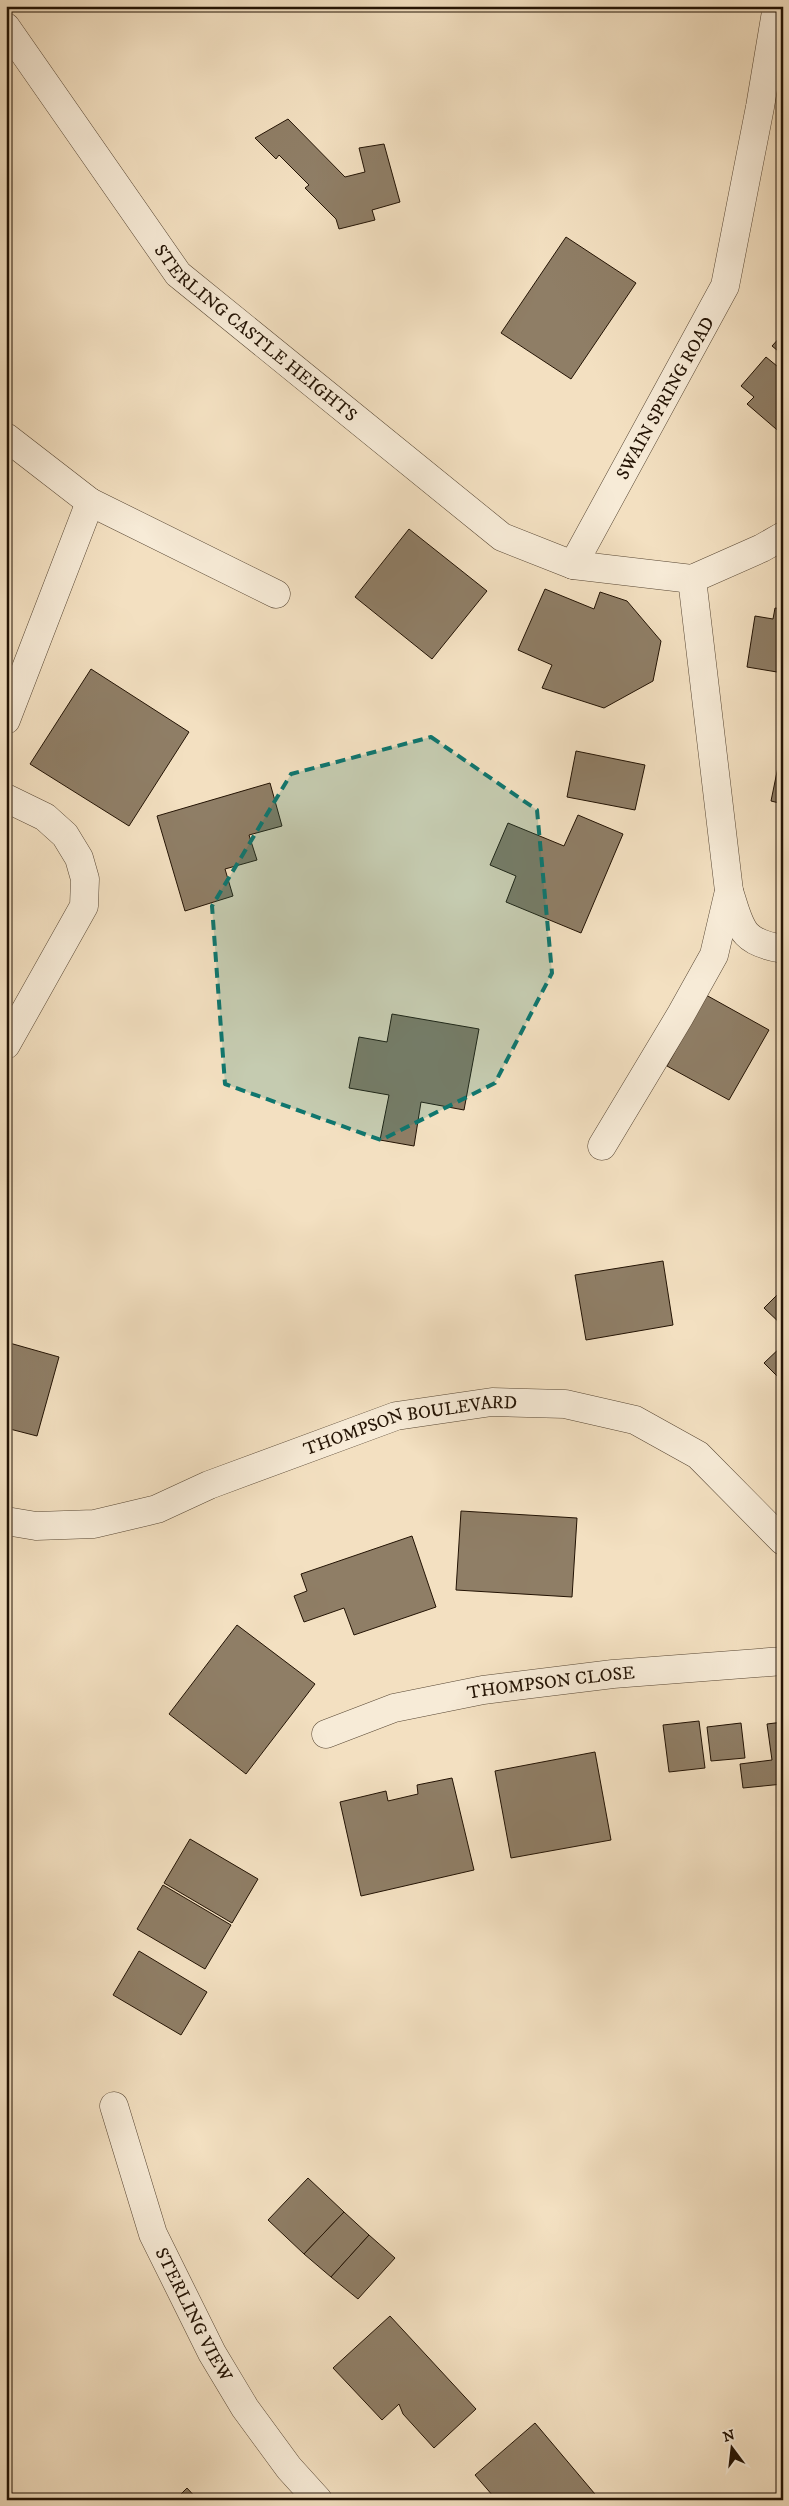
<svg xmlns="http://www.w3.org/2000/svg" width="789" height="2506" viewBox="0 0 789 2506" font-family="'IM FELL DW Pica',serif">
  <rect width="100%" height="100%" fill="#f3e0c1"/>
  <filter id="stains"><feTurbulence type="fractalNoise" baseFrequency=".004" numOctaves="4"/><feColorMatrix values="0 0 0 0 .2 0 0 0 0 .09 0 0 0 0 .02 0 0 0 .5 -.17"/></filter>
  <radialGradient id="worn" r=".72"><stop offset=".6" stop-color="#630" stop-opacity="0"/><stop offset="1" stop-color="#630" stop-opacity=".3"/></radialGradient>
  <g fill="#8f7e66" stroke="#231304">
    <path d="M 288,119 L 345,177 L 365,172 L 359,148 L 384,144 L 400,202 L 372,210 L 375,220 L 339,229 L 336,219 L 305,188 L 309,185 L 279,155 L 276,159 L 255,138 Z"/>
    <path d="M 566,237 L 636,283 L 571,379 L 501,333 Z"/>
    <path d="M 783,334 L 783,355 L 772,346 Z"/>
    <path d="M 766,357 L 783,371 L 783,435 L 747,404 L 754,397 L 741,386 Z"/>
    <path d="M 409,529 L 487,591 L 432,659 L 355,597 Z"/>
    <path d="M 545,589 L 594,609 L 600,592 L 627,601 L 661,641 L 653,681 L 604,708 L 542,688 L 552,665 L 518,650 Z"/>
    <path d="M 775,608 L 783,609 L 783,673 L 747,667 L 755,616 L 773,619 Z"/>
    <path d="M 91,669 L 189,732 L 129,826 L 30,764 Z"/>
    <path d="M 576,751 L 645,765 L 635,810 L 567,797 Z"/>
    <path d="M 779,762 L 783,763 L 783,804 L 771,801 Z"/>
    <path d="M 270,783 L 282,826 L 249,835 L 257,860 L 225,869 L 233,896 L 185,911 L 157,816 Z"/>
    <path d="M 578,815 L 623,834 L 581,933 L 506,902 L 516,876 L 490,865 L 508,823 L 564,846 Z"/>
    <path d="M 706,995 L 769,1030 L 729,1100 L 667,1066 Z"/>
    <path d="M 392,1014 L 479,1029 L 464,1110 L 421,1102 L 414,1146 L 380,1140 L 389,1095 L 349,1088 L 359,1037 L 387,1042 Z"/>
    <path d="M 663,1261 L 673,1325 L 586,1340 L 575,1275 Z"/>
    <path d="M 783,1289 L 783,1326 L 764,1308 Z"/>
    <path d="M 6,1342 L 59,1357 L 37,1436 L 6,1428 Z"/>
    <path d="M 783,1345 L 783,1382 L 764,1363 Z"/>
    <path d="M 461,1511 L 577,1518 L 572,1597 L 456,1590 Z"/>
    <path d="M 412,1536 L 436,1607 L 354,1635 L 344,1608 L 304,1622 L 294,1596 L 307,1591 L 301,1574 Z"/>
    <path d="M 237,1625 L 315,1684 L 246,1774 L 169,1714 Z"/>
    <path d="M 699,1721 L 705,1768 L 669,1772 L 663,1725 Z"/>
    <path d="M 783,1722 L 783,1784 L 743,1788 L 740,1764 L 772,1760 L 767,1724 Z"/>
    <path d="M 741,1723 L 745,1758 L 711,1761 L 707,1727 Z"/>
    <path d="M 595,1752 L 611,1840 L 511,1858 L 495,1771 Z"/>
    <path d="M 452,1778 L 474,1870 L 361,1896 L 340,1802 L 386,1791 L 388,1801 L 418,1794 L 417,1785 Z"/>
    <path d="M 190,1839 L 258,1879 L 232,1923 L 164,1883 Z"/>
    <path d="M 163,1885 L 231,1925 L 205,1969 L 137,1929 Z"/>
    <path d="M 139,1951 L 207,1992 L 181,2035 L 113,1995 Z"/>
    <path d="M 308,2178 L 344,2212 L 304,2254 L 268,2220 Z"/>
    <path d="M 344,2212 L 369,2235 L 331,2277 L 304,2254 Z"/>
    <path d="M 369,2235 L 395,2258 L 358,2299 L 331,2277 Z"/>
    <path d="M 390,2316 L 476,2409 L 434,2448 L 403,2414 L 399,2404 L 382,2420 L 333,2368 Z"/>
    <path d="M 535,2423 L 600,2500 L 491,2500 L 493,2496 L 475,2475 Z"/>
    <path d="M 187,2488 L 198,2500 L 175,2500 Z"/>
  </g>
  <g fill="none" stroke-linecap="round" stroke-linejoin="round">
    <defs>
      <g id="minor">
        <path d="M 777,6 L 760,107 L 725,286 L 573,565 L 692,579 L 762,548 L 783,536"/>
        <path id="s1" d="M 6,27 L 178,274 L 502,537 L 573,565"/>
        <path d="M 6,437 L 90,502 L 276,594"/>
        <path d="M 6,720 L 90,502"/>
        <path d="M 6,798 L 45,817 L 65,835 L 79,858 L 85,879 L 84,906 L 6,1045"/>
        <path d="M 729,891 C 741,928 740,942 783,949"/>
        <path d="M 602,1146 L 680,1016 L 714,955 L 729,891 L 692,579"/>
        <path id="s2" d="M 6,1521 L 36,1526 L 94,1524 L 157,1509 L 209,1485 L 396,1416 L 492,1402 L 565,1404 L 635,1420 L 698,1455 L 783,1541"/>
        <path id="s3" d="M 326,1734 L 394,1708 L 483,1690 L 613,1674 L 783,1661"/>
        <path id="s4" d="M 114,2106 L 153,2234 L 212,2353 L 245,2408 L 289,2468 L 318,2500"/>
      </g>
    </defs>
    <use href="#minor" stroke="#574633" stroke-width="29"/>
    <use href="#minor" stroke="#f7ebd7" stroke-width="28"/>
  </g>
  <path fill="#0f766e" fill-opacity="0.2" stroke="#0f766e" stroke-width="4" stroke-dasharray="10 6" stroke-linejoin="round" d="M 431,737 L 537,810 L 552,973 L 495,1083 L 381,1140 L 225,1084 L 212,906 L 291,774 Z"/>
  <g text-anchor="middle" stroke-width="4.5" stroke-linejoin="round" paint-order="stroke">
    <g font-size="18" fill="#231304" stroke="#f7ebd7">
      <text dy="6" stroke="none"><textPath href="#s1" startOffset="398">STERLING CASTLE HEIGHTS</textPath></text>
      <text transform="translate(665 398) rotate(-61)" y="6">SWAIN SPRING ROAD</text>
      <text dy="6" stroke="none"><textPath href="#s2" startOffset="422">THOMPSON BOULEVARD</textPath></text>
      <text dy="6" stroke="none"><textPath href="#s3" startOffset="232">THOMPSON CLOSE</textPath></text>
      <text dy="6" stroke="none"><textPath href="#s4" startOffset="224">STERLING VIEW</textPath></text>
    </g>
  </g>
  <rect width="789" height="2506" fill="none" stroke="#f3e0c1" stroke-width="25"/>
  <rect x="8" y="8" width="774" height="2491" fill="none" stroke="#231304" stroke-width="2.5"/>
  <rect x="12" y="12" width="764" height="2481" fill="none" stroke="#231304"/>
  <g transform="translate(732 2448) rotate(345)" stroke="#f7ebd7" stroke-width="4" paint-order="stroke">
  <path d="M0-4L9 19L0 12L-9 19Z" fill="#231304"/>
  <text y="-8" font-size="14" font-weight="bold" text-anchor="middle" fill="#231304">N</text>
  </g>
  <rect width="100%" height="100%" filter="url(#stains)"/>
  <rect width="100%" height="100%" fill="url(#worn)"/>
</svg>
